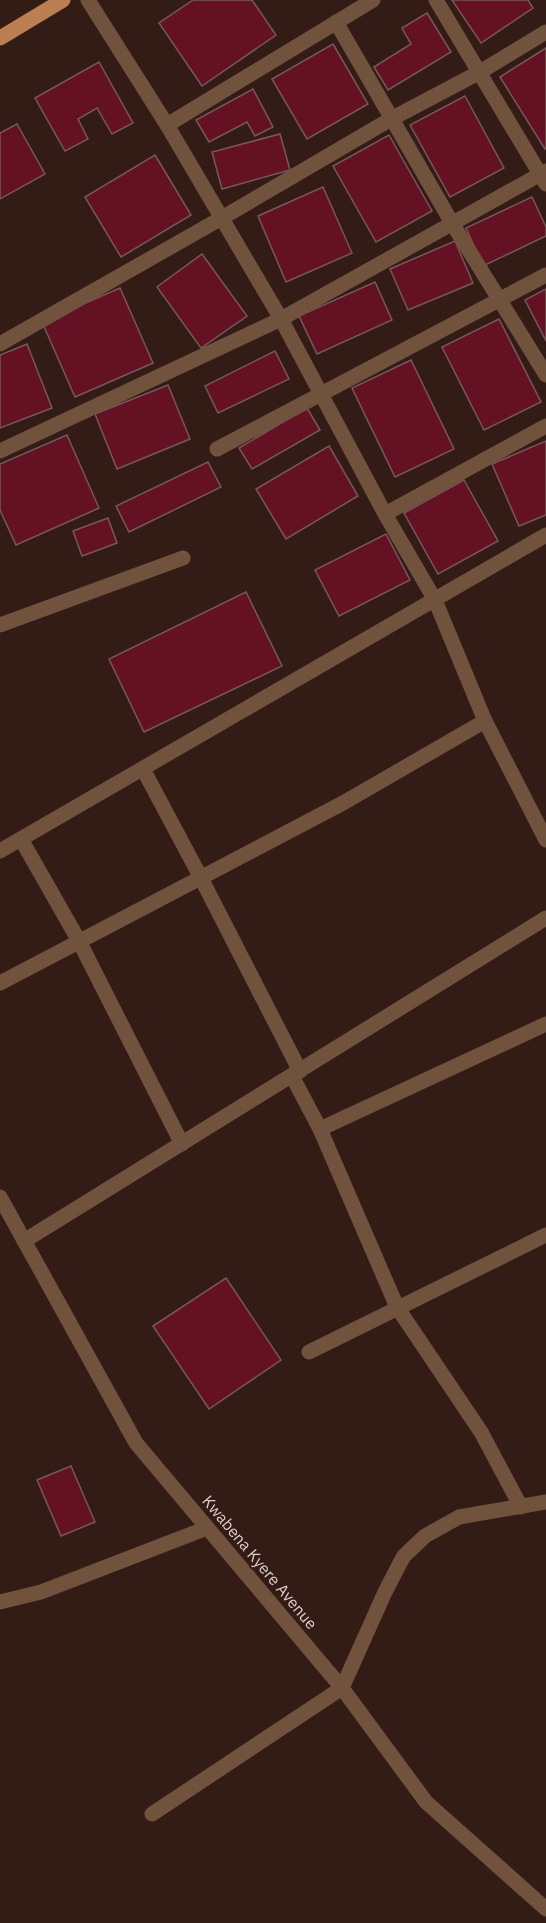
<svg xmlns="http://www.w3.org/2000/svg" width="546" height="1923" viewBox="0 0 546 1923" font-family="'IBM Plex Sans',sans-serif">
  <rect width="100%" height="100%" fill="#341c16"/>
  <g fill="#631123" stroke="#76585a" stroke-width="1.5">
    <path d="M 193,0 L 252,0 L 276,35 L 202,86 L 159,23 Z"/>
    <path d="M 452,0 L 528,0 L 533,8 L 481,43 Z"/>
    <path d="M 427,13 L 451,52 L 388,90 L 374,67 L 411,44 L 402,28 Z"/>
    <path d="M 333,44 L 368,104 L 307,139 L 272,79 Z"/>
    <path d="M 546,48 L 546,148 L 545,149 L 500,77 Z"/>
    <path d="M 99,62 L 133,123 L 112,134 L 97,108 L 78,119 L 88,139 L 65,151 L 35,98 Z"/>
    <path d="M 253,89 L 273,127 L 255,136 L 247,122 L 209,142 L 196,120 Z"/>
    <path d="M 465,96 L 504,168 L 450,197 L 410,125 Z"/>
    <path d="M 17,124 L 45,174 L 0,199 L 0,133 Z"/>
    <path d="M 280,134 L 290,170 L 222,189 L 212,152 Z"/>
    <path d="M 389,135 L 432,211 L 376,242 L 333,166 Z"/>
    <path d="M 155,155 L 191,215 L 121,257 L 85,197 Z"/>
    <path d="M 323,187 L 352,253 L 286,282 L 258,216 Z"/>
    <path d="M 532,197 L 546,227 L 546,236 L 483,266 L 466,228 Z"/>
    <path d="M 455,241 L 473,283 L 408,310 L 390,269 Z"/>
    <path d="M 202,254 L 247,316 L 201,348 L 157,287 Z"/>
    <path d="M 375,282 L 392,320 L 317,354 L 299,316 Z"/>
    <path d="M 120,288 L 153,363 L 75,397 L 42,322 Z"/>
    <path d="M 546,289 L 546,341 L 525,300 Z"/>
    <path d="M 499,319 L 541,402 L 484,430 L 442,347 Z"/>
    <path d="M 27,344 L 52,408 L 0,428 L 0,355 Z"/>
    <path d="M 275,351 L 289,379 L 218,413 L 205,386 Z"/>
    <path d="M 411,360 L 454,449 L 395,477 L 352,388 Z"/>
    <path d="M 168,385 L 190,439 L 117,469 L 95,414 Z"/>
    <path d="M 307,408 L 320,430 L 252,469 L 239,448 Z"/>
    <path d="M 67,435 L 99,508 L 16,545 L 0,510 L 0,464 Z"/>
    <path d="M 546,441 L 546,515 L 519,526 L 492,464 Z"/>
    <path d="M 329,446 L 358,496 L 286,539 L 256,489 Z"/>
    <path d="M 208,462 L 221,487 L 129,532 L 116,506 Z"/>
    <path d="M 464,480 L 498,541 L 438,574 L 404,513 Z"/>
    <path d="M 108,518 L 117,543 L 82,556 L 73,531 Z"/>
    <path d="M 386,534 L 410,580 L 339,616 L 315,570 Z"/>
    <path d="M 246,592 L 282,666 L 144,732 L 109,659 Z"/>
    <path d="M 226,1278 L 281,1360 L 209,1409 L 153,1326 Z"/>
    <path d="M 71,1466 L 95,1522 L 61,1536 L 37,1480 Z"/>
  </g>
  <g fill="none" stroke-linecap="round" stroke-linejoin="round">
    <g stroke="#70523d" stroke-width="15">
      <path d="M 88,0 L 167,125 L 281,319 L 385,514 L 435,600 L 485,721 L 546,840"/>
      <path d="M 436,0 L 546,184"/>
      <path d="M 336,22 L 452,223 L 546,375"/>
      <path d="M 167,125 L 373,0"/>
      <path d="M 0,344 L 220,219 L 391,119 L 480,72 L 546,32"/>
      <path d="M 217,449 L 546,275"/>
      <path d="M 0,451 L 281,319 L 546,171"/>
      <path d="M 385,514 L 546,426"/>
      <path d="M 0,625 L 183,558"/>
      <path d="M 143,769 L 201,878 L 300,1071"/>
      <path d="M 21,839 L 79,941 L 182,1144"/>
      <path d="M 0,851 L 546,535"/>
      <path d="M 0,983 L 343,803 L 485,721"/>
      <path d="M 292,1076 L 320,1129 L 397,1307 L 481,1432 L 521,1507"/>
      <path d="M 320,1129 L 546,1024"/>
      <path d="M 0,1197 L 136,1443 L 342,1688 L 426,1802 L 546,1909"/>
      <path d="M 24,1241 L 546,918"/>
      <path d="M 309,1352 L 546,1235"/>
      <path d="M 0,1602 L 41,1592 L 207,1528"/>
      <path d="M 152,1814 L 342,1688 L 385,1592 L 399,1565 L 404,1556 L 425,1536 L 459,1517 L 546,1502"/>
    </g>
    <path stroke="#bc7f52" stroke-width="15" d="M 0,38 L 63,0"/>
  </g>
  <g text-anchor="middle" stroke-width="4.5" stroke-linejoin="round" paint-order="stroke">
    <g font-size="16" fill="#decec9" stroke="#341c16">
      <text transform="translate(260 1562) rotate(50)" y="6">Kwabena Kyere Avenue</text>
    </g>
  </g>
</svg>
